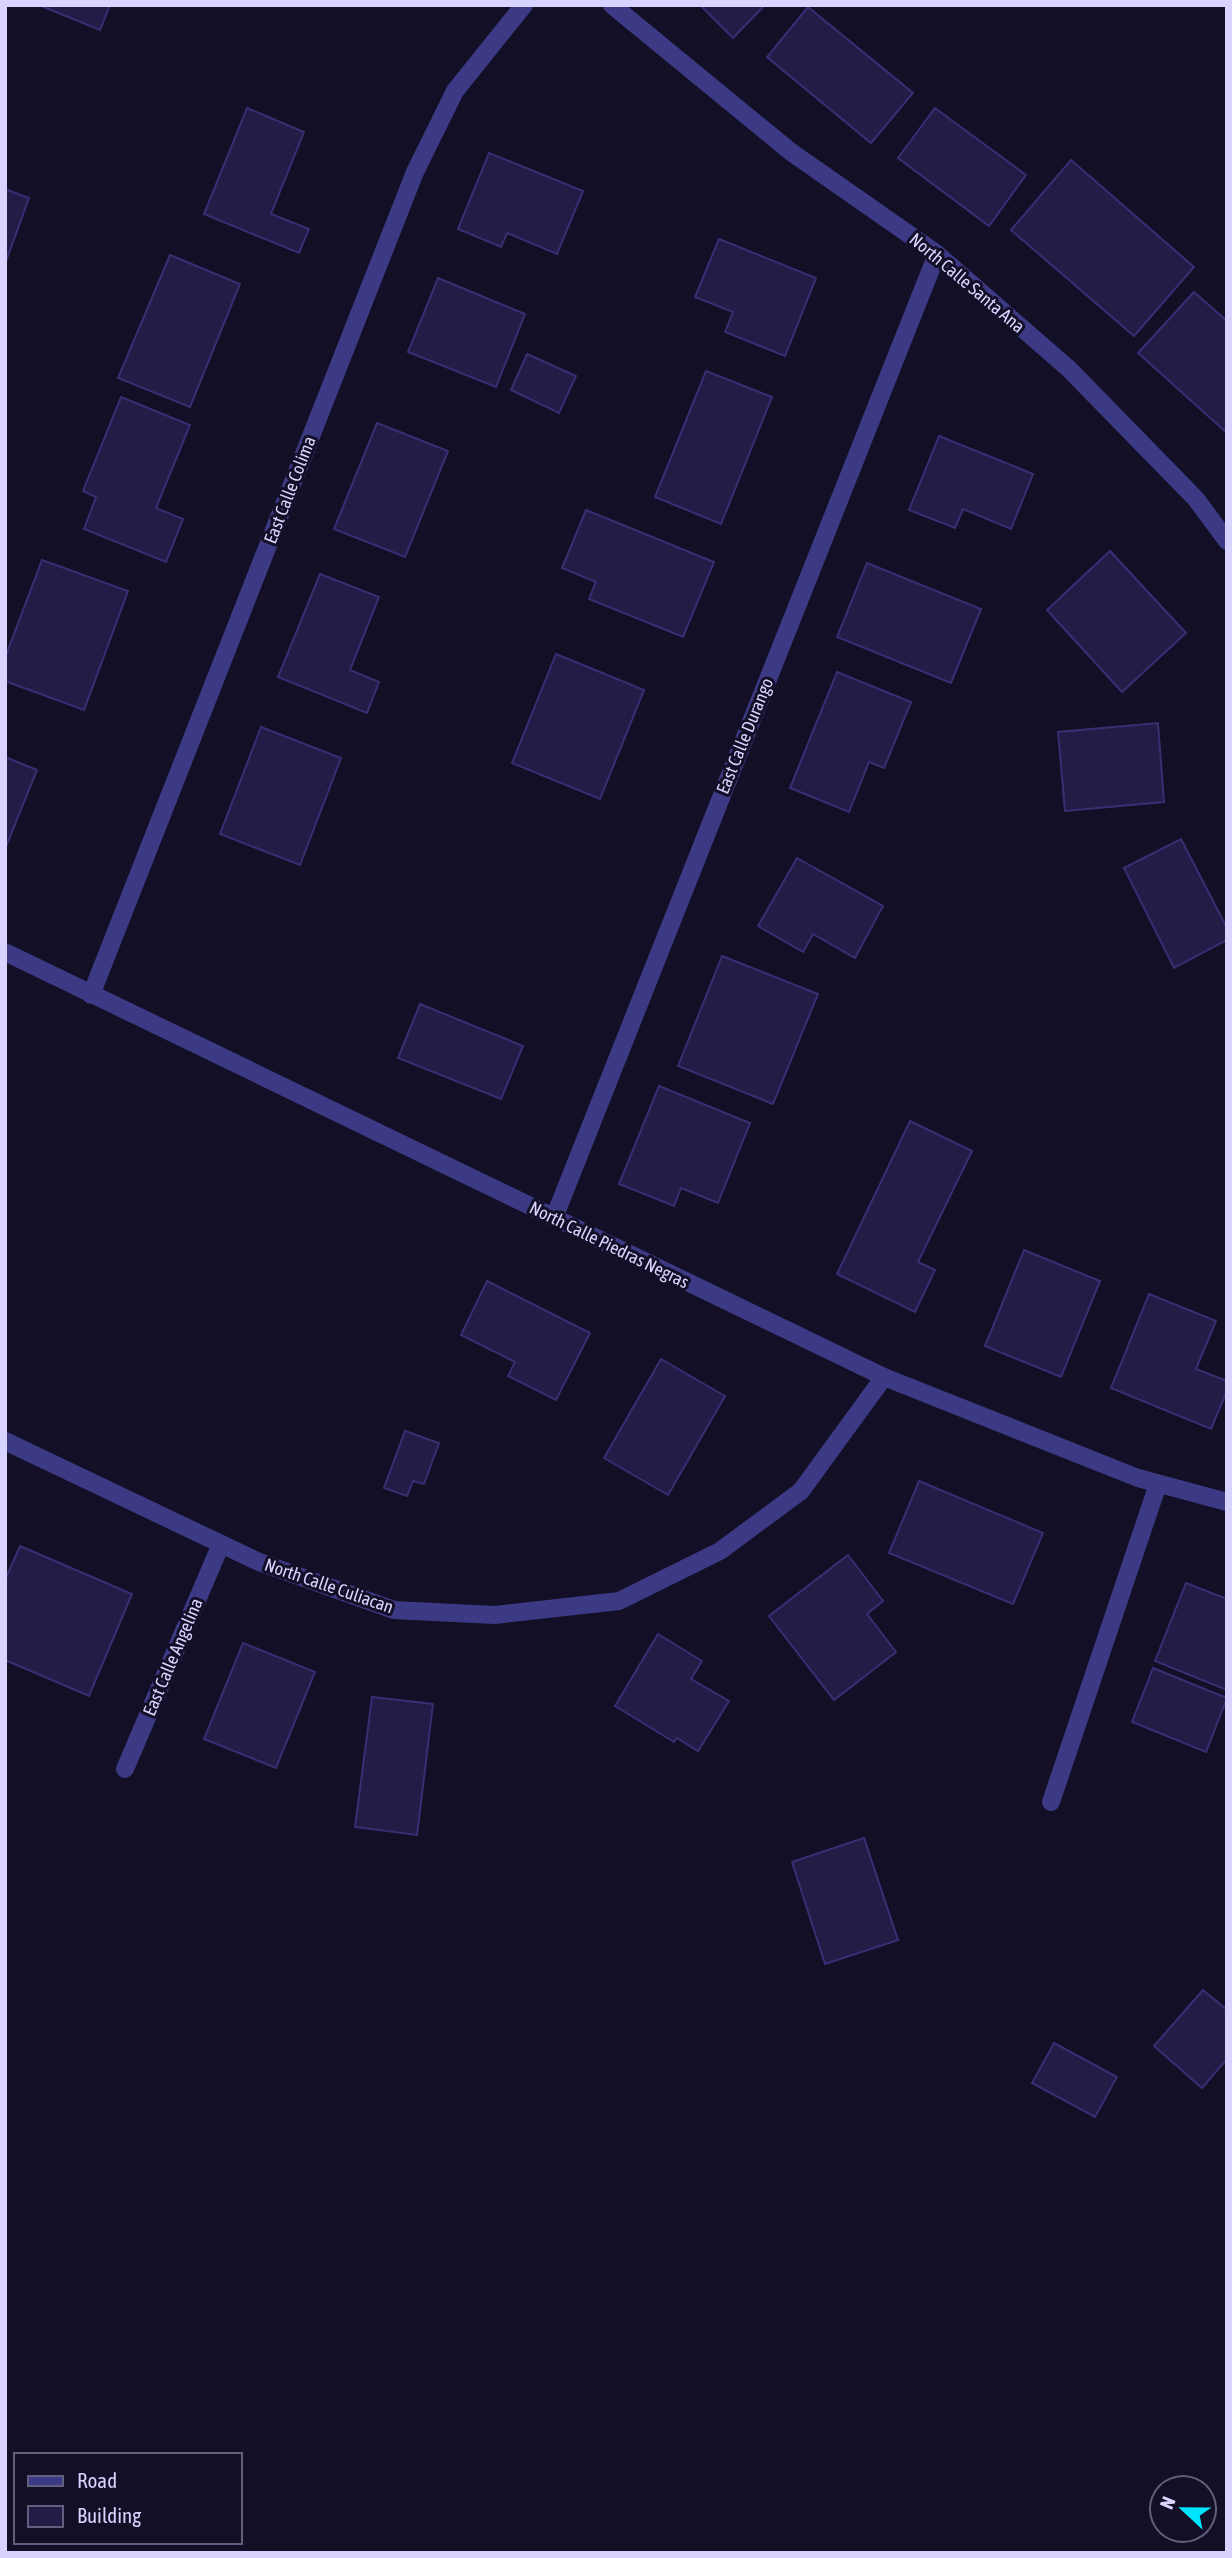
<svg xmlns="http://www.w3.org/2000/svg" width="1232" height="2558" viewBox="0 0 1232 2558" font-family="'Asap Condensed',sans-serif">
  <rect width="100%" height="100%" fill="#130f26"/>
  <g fill="#241b47" stroke="#3b2d73" stroke-width="2">
    <path d="M 39,5 L 110,5 L 100,30 Z"/>
    <path d="M 700,5 L 765,5 L 733,38 Z"/>
    <path d="M 808,7 L 913,93 L 871,143 L 767,57 Z"/>
    <path d="M 247,108 L 304,132 L 271,214 L 309,229 L 299,253 L 204,214 Z"/>
    <path d="M 935,108 L 1026,175 L 989,226 L 898,158 Z"/>
    <path d="M 489,153 L 583,191 L 557,254 L 507,233 L 501,247 L 458,229 Z"/>
    <path d="M 1071,160 L 1194,267 L 1134,336 L 1011,230 Z"/>
    <path d="M 5,189 L 29,198 L 5,264 Z"/>
    <path d="M 719,239 L 816,278 L 785,356 L 725,332 L 733,312 L 695,297 Z"/>
    <path d="M 170,255 L 240,284 L 190,407 L 118,378 Z"/>
    <path d="M 438,278 L 525,314 L 496,387 L 408,352 Z"/>
    <path d="M 1194,292 L 1227,321 L 1227,433 L 1138,353 Z"/>
    <path d="M 527,354 L 576,376 L 559,413 L 511,390 Z"/>
    <path d="M 706,371 L 772,397 L 721,524 L 655,497 Z"/>
    <path d="M 121,397 L 190,425 L 156,508 L 183,519 L 166,562 L 84,529 L 96,497 L 83,491 Z"/>
    <path d="M 377,423 L 448,451 L 405,557 L 334,529 Z"/>
    <path d="M 939,436 L 1033,474 L 1011,529 L 963,509 L 955,528 L 909,510 Z"/>
    <path d="M 586,510 L 714,562 L 683,637 L 589,599 L 596,582 L 562,568 Z"/>
    <path d="M 1110,551 L 1186,633 L 1122,692 L 1047,610 Z"/>
    <path d="M 42,560 L 128,591 L 84,710 L 5,681 L 5,658 Z"/>
    <path d="M 867,563 L 981,609 L 951,683 L 837,637 Z"/>
    <path d="M 320,574 L 379,597 L 350,670 L 379,682 L 367,713 L 278,677 Z"/>
    <path d="M 556,654 L 644,690 L 600,799 L 512,763 Z"/>
    <path d="M 837,672 L 911,702 L 884,768 L 869,762 L 849,812 L 790,788 Z"/>
    <path d="M 1158,723 L 1164,802 L 1065,811 L 1058,732 Z"/>
    <path d="M 261,727 L 341,758 L 300,865 L 220,834 Z"/>
    <path d="M 5,757 L 37,770 L 5,849 Z"/>
    <path d="M 1181,839 L 1227,928 L 1227,940 L 1174,968 L 1124,868 Z"/>
    <path d="M 797,858 L 883,906 L 855,958 L 813,934 L 803,952 L 758,926 Z"/>
    <path d="M 722,956 L 818,994 L 773,1104 L 678,1066 Z"/>
    <path d="M 420,1004 L 523,1046 L 501,1099 L 398,1058 Z"/>
    <path d="M 659,1086 L 750,1123 L 718,1203 L 681,1188 L 674,1206 L 619,1184 Z"/>
    <path d="M 910,1121 L 972,1151 L 918,1262 L 935,1270 L 915,1312 L 837,1274 Z"/>
    <path d="M 1024,1250 L 1100,1281 L 1061,1377 L 985,1346 Z"/>
    <path d="M 487,1281 L 590,1333 L 556,1400 L 508,1376 L 515,1362 L 461,1335 Z"/>
    <path d="M 1149,1294 L 1216,1321 L 1196,1369 L 1227,1381 L 1227,1391 L 1211,1429 L 1111,1388 Z"/>
    <path d="M 661,1359 L 725,1396 L 668,1495 L 604,1458 Z"/>
    <path d="M 405,1431 L 439,1443 L 424,1484 L 413,1481 L 407,1496 L 384,1488 Z"/>
    <path d="M 919,1481 L 1043,1533 L 1013,1604 L 889,1553 Z"/>
    <path d="M 20,1546 L 132,1594 L 89,1696 L 5,1660 L 5,1580 Z"/>
    <path d="M 848,1555 L 883,1601 L 867,1614 L 896,1652 L 834,1700 L 769,1616 Z"/>
    <path d="M 1186,1583 L 1227,1599 L 1227,1690 L 1155,1661 Z"/>
    <path d="M 658,1634 L 702,1661 L 691,1679 L 729,1701 L 698,1751 L 677,1738 L 674,1742 L 615,1706 Z"/>
    <path d="M 243,1643 L 315,1672 L 276,1768 L 204,1739 Z"/>
    <path d="M 1153,1668 L 1227,1698 L 1206,1752 L 1132,1722 Z"/>
    <path d="M 372,1697 L 433,1704 L 417,1835 L 355,1827 Z"/>
    <path d="M 864,1838 L 898,1940 L 825,1964 L 792,1862 Z"/>
    <path d="M 1203,1990 L 1227,2010 L 1227,2059 L 1202,2088 L 1154,2046 Z"/>
    <path d="M 1054,2043 L 1117,2077 L 1095,2117 L 1032,2083 Z"/>
  </g>
  <g fill="none" stroke-linecap="round" stroke-linejoin="round">
    <g stroke="#3d3a85" stroke-width="18">
      <path d="M 612,5 L 791,152 L 937,254 L 1069,369 L 1196,499 L 1227,541"/>
      <path d="M 5,952 L 884,1377 L 1138,1478 L 1227,1502"/>
      <path d="M 91,995 L 415,172 L 455,91 L 524,5"/>
      <path d="M 554,1218 L 937,254"/>
      <path d="M 5,1441 L 259,1562 L 394,1610 L 495,1615 L 619,1601 L 720,1551 L 801,1491 L 884,1377"/>
      <path d="M 125,1769 L 221,1544"/>
      <path d="M 1051,1802 L 1158,1484"/>
    </g>
  </g>
  <g text-anchor="middle" stroke-width="6" stroke-linejoin="round" paint-order="stroke">
    <g font-size="18" fill="#d9d4ff" stroke="#130f26">
      <text transform="translate(967 283) rotate(40)" y="6">North Calle Santa Ana</text>
      <text transform="translate(290 490) rotate(-69)" y="6">East Calle Colima</text>
      <text transform="translate(745 736) rotate(-68)" y="6">East Calle Durango</text>
      <text transform="translate(609 1245) rotate(26)" y="6">North Calle Piedras Negras</text>
      <text transform="translate(329 1586) rotate(19)" y="6">North Calle Culiacan</text>
      <text transform="translate(173 1657) rotate(-67)" y="6">East Calle Angelina</text>
    </g>
  </g>
  <rect width="1232" height="2558" fill="none" stroke="#d9d4ff" stroke-width="14"/>
  <rect x="14" y="2453" width="228" height="91" fill="#130f26" stroke="#625e7d" stroke-width="2"/>
  <rect x="28" y="2476" width="35" height="10" fill="#3d3a85" stroke="#625e7d" stroke-width="2"/>
  <text x="77" y="2488" font-size="21" fill="#d9d4ff">Road</text>
  <rect x="28" y="2506" width="35" height="21" fill="#241b47" stroke="#625e7d" stroke-width="2"/>
  <text x="77" y="2523" font-size="21" fill="#d9d4ff">Building</text>
  <g transform="translate(1183 2509) rotate(292)"><circle r="33" fill="#130f26" stroke="#625e7d" stroke-width="2"/>
  <path d="M0-5L12 26L0 18L-12 26Z" fill="#00e5ff"/>
  <text y="-10" font-size="19" font-weight="bold" text-anchor="middle" fill="#d9d4ff">N</text>
  </g>
</svg>
